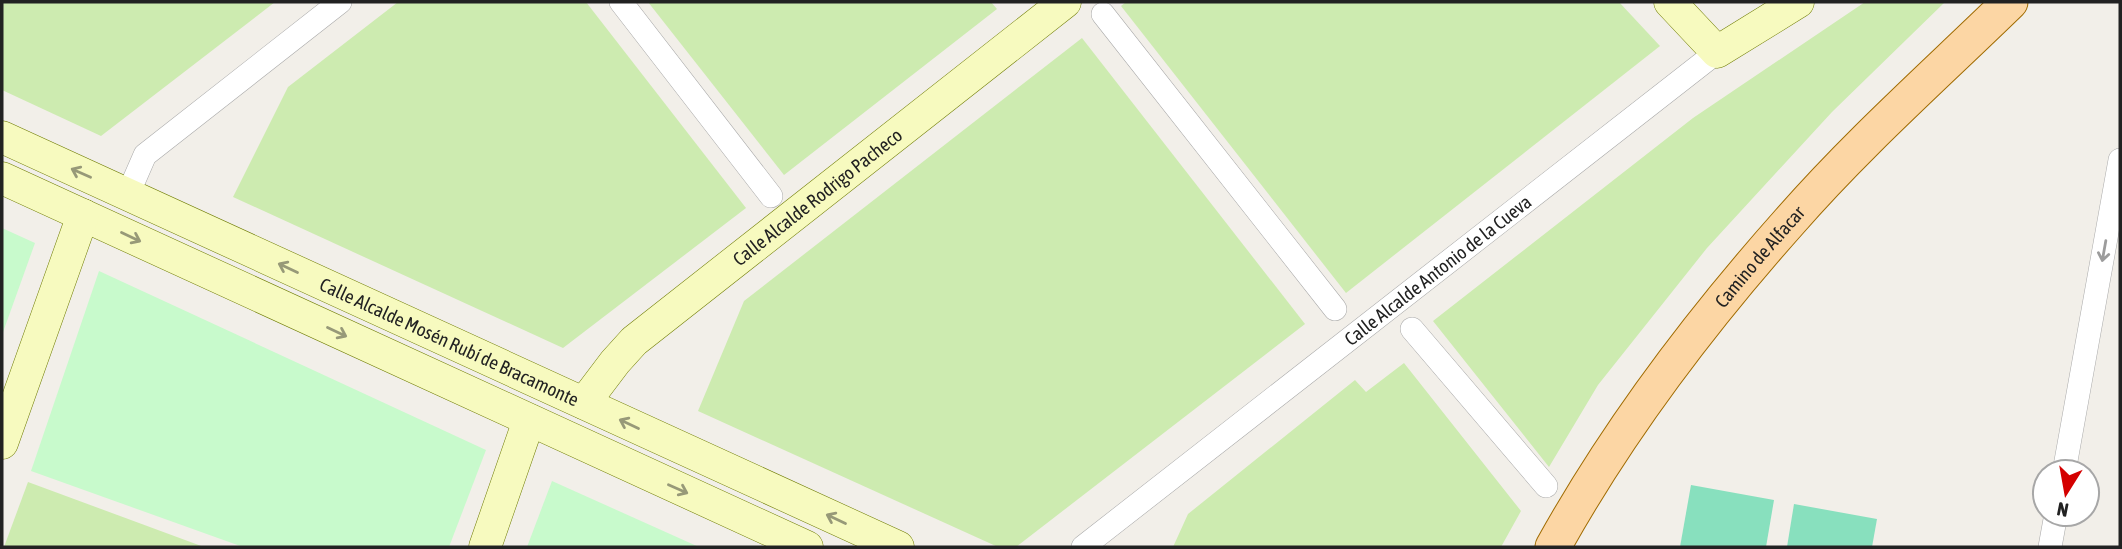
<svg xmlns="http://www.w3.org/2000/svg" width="2122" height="549" viewBox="0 0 2122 549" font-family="'Asap Condensed',sans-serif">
  <rect width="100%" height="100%" fill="#f2efe9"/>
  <g fill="#cdebb0">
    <path d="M 2,2 L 275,2 L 101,136 L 2,90 Z"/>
    <path d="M 398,2 L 586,2 L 746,208 L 563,348 L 233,197 L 288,87 Z"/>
    <path d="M 648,2 L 991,2 L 997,9 L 784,175 Z"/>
    <path d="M 1126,2 L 1619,2 L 1660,46 L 1346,293 L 1121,6 Z"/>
    <path d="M 1865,2 L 1945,2 L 1832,112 L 1707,248 L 1598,385 L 1549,467 L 1433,321 L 1693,118 Z"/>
    <path d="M 1082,38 L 1305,324 L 1016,547 L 998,547 L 698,411 L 744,301 Z"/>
    <path d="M 1404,363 L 1521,511 L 1501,547 L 1173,547 L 1188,514 L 1355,380 L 1366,392 Z"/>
    <path d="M 28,482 L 204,547 L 4,547 Z"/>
  </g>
  <g fill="#c8facc">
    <path d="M 2,228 L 35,243 L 2,335 Z"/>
    <path d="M 99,271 L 486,450 L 449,547 L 243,547 L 31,471 Z"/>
    <path d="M 552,481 L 699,547 L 527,547 Z"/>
  </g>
  <g fill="#88e0be">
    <path d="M 1691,485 L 1774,500 L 1766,547 L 1680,547 Z"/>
    <path d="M 1794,504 L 1877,519 L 1872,547 L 1787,547 Z"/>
  </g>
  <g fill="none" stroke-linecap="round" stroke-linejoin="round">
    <defs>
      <g id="street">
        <path d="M 621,2 L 771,196"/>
        <path d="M 1103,14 L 1335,309"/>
        <path d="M 128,194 L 145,155 L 340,2"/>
        <path d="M 1412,329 L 1546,486"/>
        <path d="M 2064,472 L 2120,160"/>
        <path id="s1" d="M 1083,547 L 1717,52"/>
        <path d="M 2050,547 L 2056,514"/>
      </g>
      <g id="secondary">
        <path d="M 1670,2 L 1717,52 L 1798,2"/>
        <path id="s2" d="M 2,137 L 898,547"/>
        <path d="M 2,178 L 807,547"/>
        <path id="s3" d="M 584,403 L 615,362 L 634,341 L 1065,2"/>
        <path d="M 2,443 L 83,215"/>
        <path d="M 485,547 L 529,420"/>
      </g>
      <g id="primary">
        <path id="s4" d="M 1553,547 C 1618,430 1700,322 1789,222 C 1857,144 1936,74 2010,2"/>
      </g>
    </defs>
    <use href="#street" stroke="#a9a9a9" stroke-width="24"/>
    <use href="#secondary" stroke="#707d05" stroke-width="33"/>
    <use href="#primary" stroke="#a06b00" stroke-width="37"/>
    <use href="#street" stroke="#fff" stroke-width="23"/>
    <use href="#secondary" stroke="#f7fabf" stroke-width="32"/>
    <use href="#primary" stroke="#fcd6a4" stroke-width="35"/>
  </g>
  <defs><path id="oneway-shaft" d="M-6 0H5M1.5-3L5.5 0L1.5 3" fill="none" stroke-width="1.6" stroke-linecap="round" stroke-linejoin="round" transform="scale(1.75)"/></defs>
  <g stroke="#979978">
    <use href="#oneway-shaft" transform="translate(81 173) rotate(-156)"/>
    <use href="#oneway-shaft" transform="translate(131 237) rotate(25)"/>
    <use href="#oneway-shaft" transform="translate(288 268) rotate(-155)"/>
    <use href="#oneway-shaft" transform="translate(337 332) rotate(25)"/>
    <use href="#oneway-shaft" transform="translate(629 424) rotate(-155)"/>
    <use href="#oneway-shaft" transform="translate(678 489) rotate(24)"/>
    <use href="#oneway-shaft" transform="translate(836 519) rotate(-155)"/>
  </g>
  <use stroke="#9c9c9c" href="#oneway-shaft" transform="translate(2104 251) rotate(100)"/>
  <g text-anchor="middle" stroke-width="7" stroke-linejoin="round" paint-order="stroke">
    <g font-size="19" fill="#222" stroke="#fff">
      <text dy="7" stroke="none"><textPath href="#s3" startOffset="313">Calle Alcalde Rodrigo Pacheco</textPath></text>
      <text dy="7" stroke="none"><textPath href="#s4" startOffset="357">Camino de Alfacar</textPath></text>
      <text dy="7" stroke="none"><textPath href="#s1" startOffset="450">Calle Alcalde Antonio de la Cueva</textPath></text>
      <text dy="7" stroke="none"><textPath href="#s2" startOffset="492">Calle Alcalde Mosén Rubí de Bracamonte</textPath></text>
    </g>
  </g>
  <rect width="2122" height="549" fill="none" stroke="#222222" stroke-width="7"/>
  <g transform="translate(2066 493) rotate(191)"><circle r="33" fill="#ffffff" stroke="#a7a7a7" stroke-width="2"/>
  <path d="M0-5L12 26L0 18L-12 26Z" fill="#d40000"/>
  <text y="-10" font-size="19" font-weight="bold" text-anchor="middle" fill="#222222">N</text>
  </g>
</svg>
